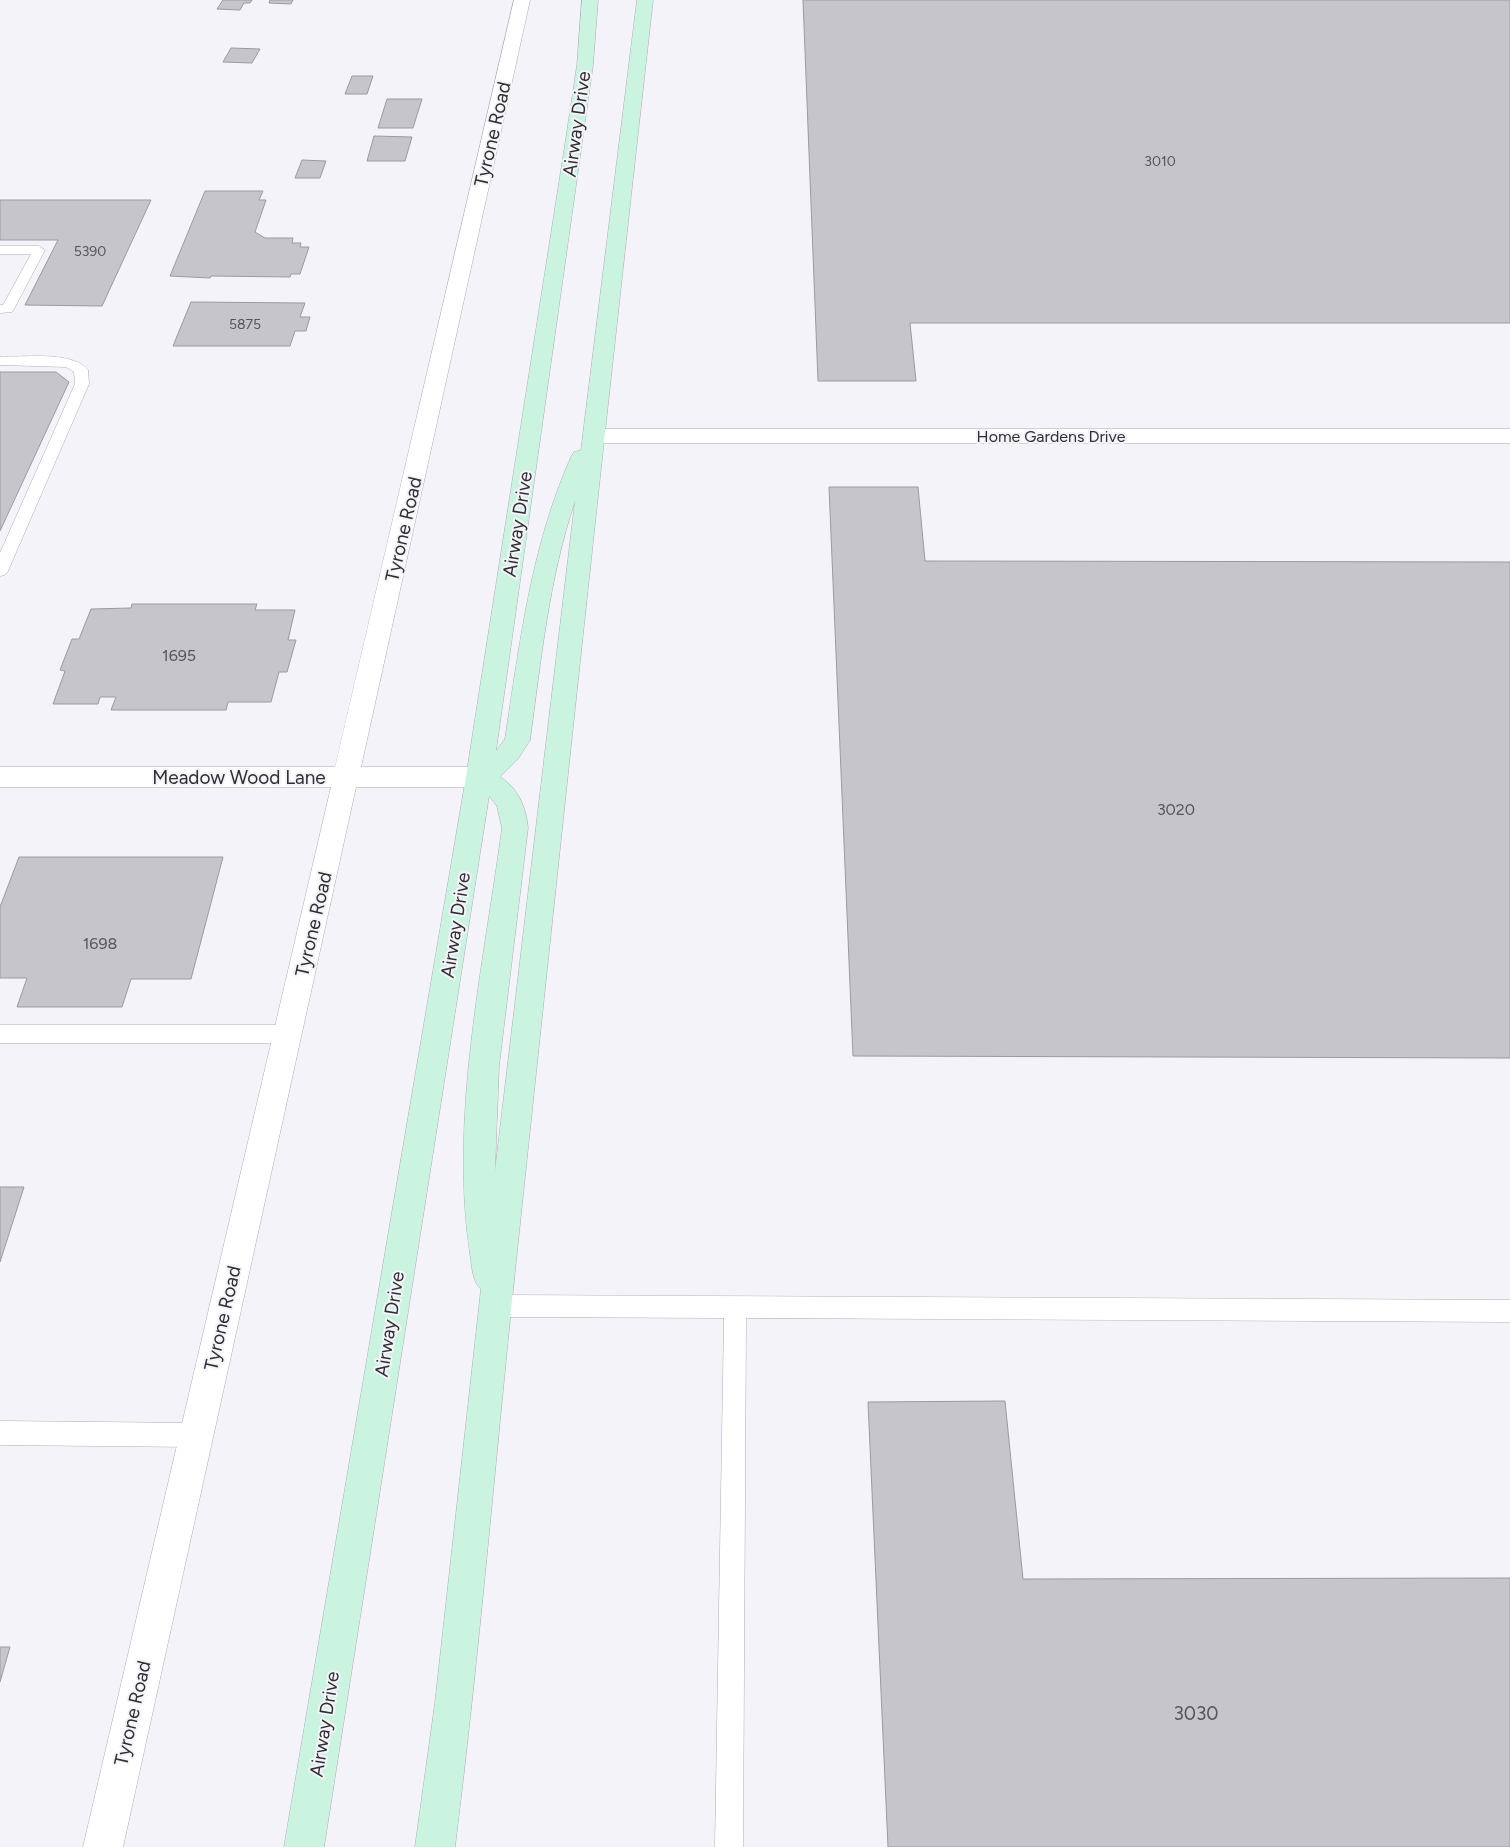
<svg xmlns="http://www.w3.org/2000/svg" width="1510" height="1847" viewBox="0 0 1510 1847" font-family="Figtree,sans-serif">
  <rect width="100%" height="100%" fill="#f4f3fa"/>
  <g fill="#c6c5cc" stroke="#9b9aa1">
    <path d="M 223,0 L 252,0 L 250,3 L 244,3 L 240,10 L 217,9 Z"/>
    <path d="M 270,0 L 293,0 L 291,4 L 269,3 Z"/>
    <path d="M 803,0 L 1510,0 L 1510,323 L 910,323 L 916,381 L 818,381 Z"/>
    <path d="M 231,48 L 260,49 L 252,63 L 223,62 Z"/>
    <path d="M 352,76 L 373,76 L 367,94 L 345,94 Z"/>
    <path d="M 387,99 L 422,99 L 413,128 L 378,128 Z"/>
    <path d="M 374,136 L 412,137 L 405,161 L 367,161 Z"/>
    <path d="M 302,160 L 326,161 L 320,178 L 295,178 Z"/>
    <path d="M 205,191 L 263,191 L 259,200 L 266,200 L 255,232 L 265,238 L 293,238 L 292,243 L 301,243 L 300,247 L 309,247 L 300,274 L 291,274 L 290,277 L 211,276 L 210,278 L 170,276 Z"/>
    <path d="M 0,200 L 151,200 L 102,306 L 25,305 L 58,240 L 0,240 Z"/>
    <path d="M 191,302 L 305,303 L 300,317 L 310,317 L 306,331 L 295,331 L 290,346 L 173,346 Z"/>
    <path d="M 0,372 L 56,372 L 69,382 L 0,531 Z"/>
    <path d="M 829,487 L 918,487 L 925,561 L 1510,562 L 1510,1058 L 853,1056 Z"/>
    <path d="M 132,604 L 257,604 L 255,610 L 295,610 L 288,640 L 296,640 L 287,672 L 279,672 L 271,702 L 228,702 L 226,710 L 111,710 L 116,697 L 100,697 L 98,704 L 53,704 L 65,671 L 60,670 L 72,639 L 79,639 L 91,609 L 131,608 Z"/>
    <path d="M 19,857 L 223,857 L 191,979 L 131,979 L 122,1007 L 17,1007 L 27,978 L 0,978 L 0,907 Z"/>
    <path d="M 0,1187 L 24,1187 L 0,1262 Z"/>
    <path d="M 1005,1401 L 1023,1579 L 1510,1578 L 1510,1847 L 888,1847 L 868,1402 Z"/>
    <path d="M 0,1647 L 10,1647 L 0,1682 Z"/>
  </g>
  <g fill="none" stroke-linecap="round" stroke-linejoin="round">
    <defs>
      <g id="service">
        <path d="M 0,246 L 39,246 L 45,250 L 14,309 L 12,312 L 0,313 L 0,305 L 3,305 L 31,254 L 0,254 Z"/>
        <path d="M 0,357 C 22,357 74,351 88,370 L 89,384 L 8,571 L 5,575 L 0,576 L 0,553 L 75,384 L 74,372 L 66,367 L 0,365 Z"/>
        <path d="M 0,1025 L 287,1025 L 294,1028 L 297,1034 L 294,1040 L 287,1043 L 0,1043 Z"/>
        <path d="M 495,1295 L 1510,1300 L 1510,1322 L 746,1318 L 743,1847 L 715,1847 L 724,1318 L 495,1317 L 487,1314 L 484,1306 L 487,1298 Z"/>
        <path d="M 0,1421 L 195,1423 L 203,1427 L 207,1435 L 203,1443 L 195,1447 L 0,1445 Z"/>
      </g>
      <g id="minor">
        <path d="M 514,0 L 530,0 L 361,767 L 479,767 L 488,770 L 492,777 L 488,784 L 479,787 L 356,787 L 123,1847 L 83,1847 L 331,787 L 0,787 L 0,767 L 335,767 Z"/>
        <path d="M 593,429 L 1510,429 L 1510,443 L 593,443 L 586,441 L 583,436 L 586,431 Z"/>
      </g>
      <path id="secondary" d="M 582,0 L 598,0 L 593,65 L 496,751 L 505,739 C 520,642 531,547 571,457 L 574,452 L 581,450 L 637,0 L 653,0 C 605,424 560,847 515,1271 C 495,1463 479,1656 455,1847 L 415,1847 L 435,1703 L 481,1289 C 472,1282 472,1265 470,1254 C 449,1117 484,964 502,828 L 497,806 L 489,796 L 324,1847 L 284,1847 L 466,777 L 566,138 L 577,65 ZM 575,501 L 495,1171 L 499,1066 L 528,828 C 526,807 518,788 500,777 L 518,759 L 530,740 C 541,660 549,578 575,501 Z"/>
    </defs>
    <use href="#service" stroke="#aeadb4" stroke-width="1"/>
    <use href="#minor" stroke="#aeadb4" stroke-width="1"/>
    <use href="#secondary" stroke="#aeadb4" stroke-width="1"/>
    <use href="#service" fill="#fff" fill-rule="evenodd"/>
    <use href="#minor" fill="#fff" fill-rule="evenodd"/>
    <use href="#secondary" fill="#cbf4e0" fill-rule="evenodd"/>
  </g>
  <g text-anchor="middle" stroke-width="4" stroke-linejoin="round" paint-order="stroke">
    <g font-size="14" fill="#555458">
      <text x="1160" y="166">3010</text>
      <text x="90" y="256">5390</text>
      <text x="245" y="329">5875</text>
    </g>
    <g font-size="16" fill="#2f2e31" stroke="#f4f3fa">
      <text x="1051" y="442">Home Gardens Drive</text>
    </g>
    <g font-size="16" fill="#555458">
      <text x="179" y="661">1695</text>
      <text x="1176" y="815">3020</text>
      <text x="100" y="949">1698</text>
    </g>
    <g font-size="19" fill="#2f2e31" stroke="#f4f3fa">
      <text transform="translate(576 124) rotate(-82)" y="7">Airway Drive</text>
      <text transform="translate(492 134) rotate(-77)" y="7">Tyrone Road</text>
      <text transform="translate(517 524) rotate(-81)" y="7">Airway Drive</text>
      <text transform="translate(403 529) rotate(-77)" y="7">Tyrone Road</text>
      <text x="239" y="784">Meadow Wood Lane</text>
      <text transform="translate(313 924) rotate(-77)" y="7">Tyrone Road</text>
      <text transform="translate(455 925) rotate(-81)" y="7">Airway Drive</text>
      <text transform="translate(222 1318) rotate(-77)" y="7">Tyrone Road</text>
      <text transform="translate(389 1324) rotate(-81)" y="7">Airway Drive</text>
      <text transform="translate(132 1713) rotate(-77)" y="7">Tyrone Road</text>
      <text transform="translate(324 1724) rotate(-81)" y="7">Airway Drive</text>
    </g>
    <g font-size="19" fill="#555458">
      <text x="1196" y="1720">3030</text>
    </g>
  </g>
</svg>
